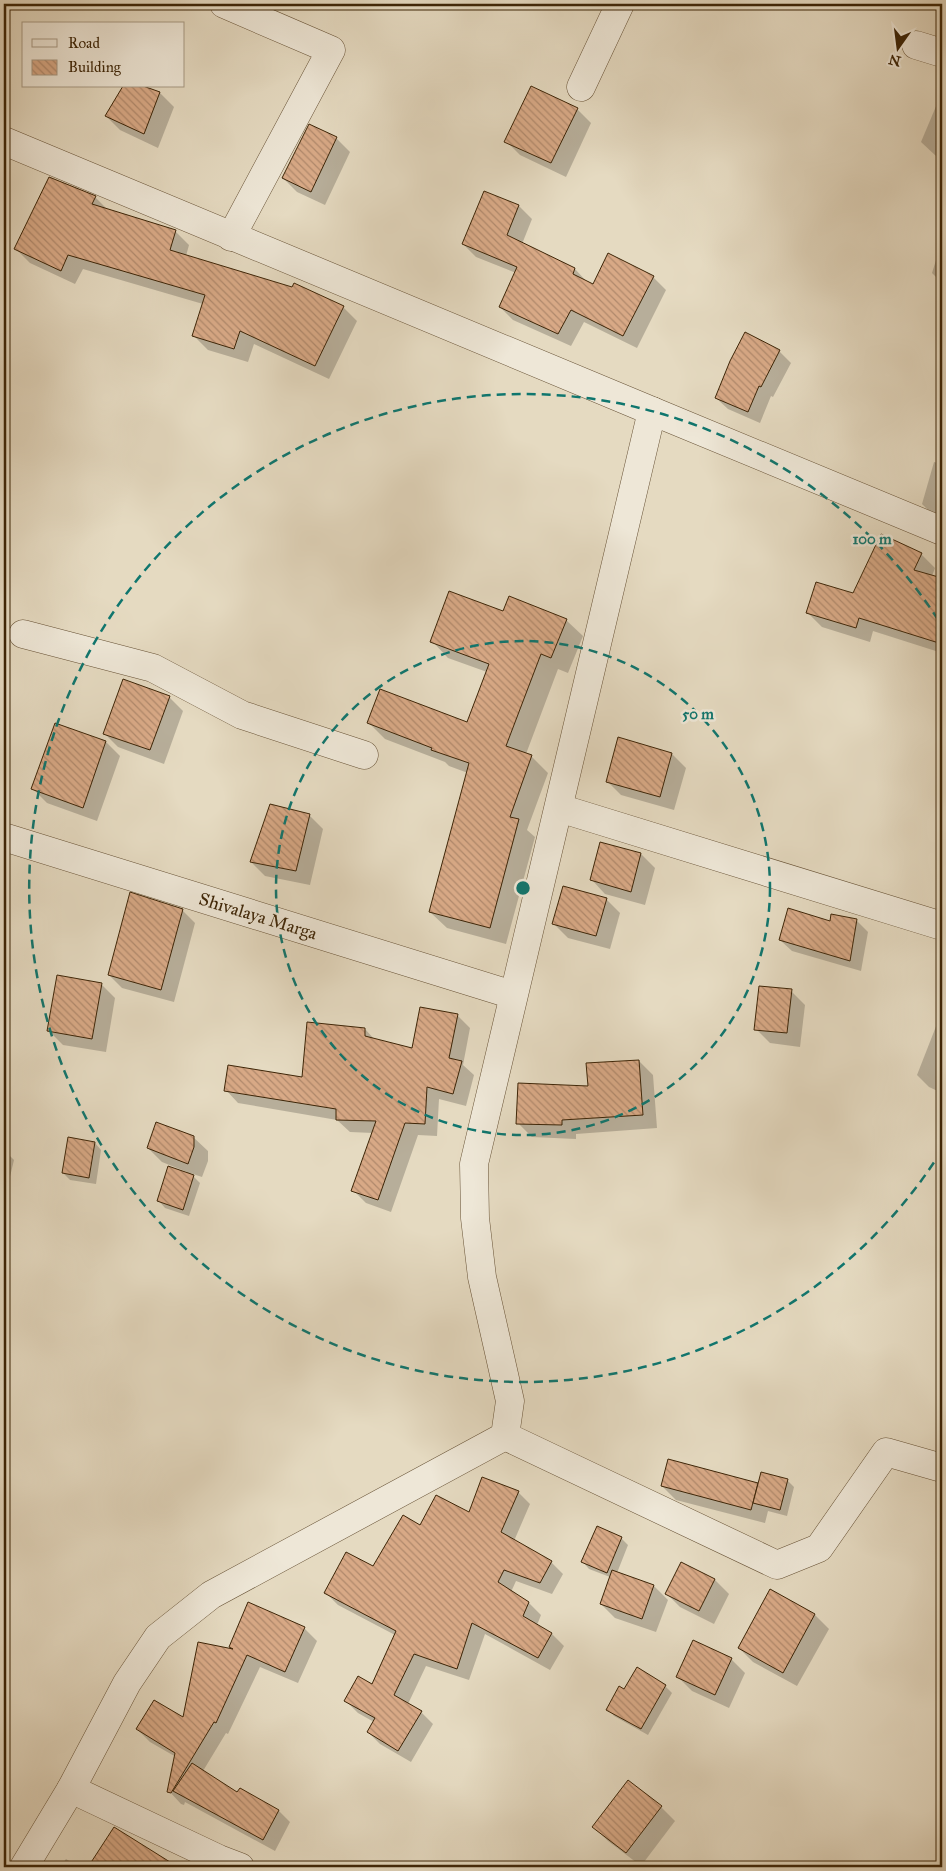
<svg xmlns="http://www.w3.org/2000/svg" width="946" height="1871" viewBox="0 0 946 1871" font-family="'IM FELL Great Primer',serif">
  <defs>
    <pattern id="building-back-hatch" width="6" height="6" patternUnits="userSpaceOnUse" patternTransform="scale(1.25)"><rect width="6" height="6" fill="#d8a986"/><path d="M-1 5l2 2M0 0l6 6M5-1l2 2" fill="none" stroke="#b0896c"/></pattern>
  </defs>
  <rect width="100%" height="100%" fill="#e5dac1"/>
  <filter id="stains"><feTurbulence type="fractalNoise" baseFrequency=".004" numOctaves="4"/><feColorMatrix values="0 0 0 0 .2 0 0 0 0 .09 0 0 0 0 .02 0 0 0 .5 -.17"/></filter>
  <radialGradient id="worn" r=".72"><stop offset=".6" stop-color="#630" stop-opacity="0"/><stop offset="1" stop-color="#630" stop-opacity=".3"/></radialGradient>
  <g fill="#0003">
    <path d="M 942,92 L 942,159 L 936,156 L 921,142 Z"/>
    <path d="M 160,93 L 174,107 L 158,148 L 120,130 L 106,116 Z"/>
    <path d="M 577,109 L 591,123 L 566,177 L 520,155 L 506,141 Z"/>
    <path d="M 336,138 L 350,152 L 325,205 L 297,192 L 283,178 Z"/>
    <path d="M 49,178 L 95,197 L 108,210 L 175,231 L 189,245 L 186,256 L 343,307 L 357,321 L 329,379 L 254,344 L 248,362 L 208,350 L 194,336 L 203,304 L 83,269 L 75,284 L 30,263 L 16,249 Z"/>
    <path d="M 485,192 L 519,206 L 532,219 L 522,244 L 575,269 L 588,283 L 593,285 L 653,277 L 666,290 L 637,348 L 584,322 L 571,346 L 513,320 L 500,307 L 516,273 L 476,257 L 463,244 Z"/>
    <path d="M 942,241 L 942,283 L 932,273 Z"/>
    <path d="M 779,351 L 791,363 L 773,397 L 771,396 L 760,423 L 728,409 L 716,398 Z"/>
    <path d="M 934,462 L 942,464 L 942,520 L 936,518 L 922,504 Z"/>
    <path d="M 921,554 L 935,568 L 932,576 L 942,580 L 942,653 L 873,631 L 870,642 L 822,627 L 808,613 L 854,595 Z"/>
    <path d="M 504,613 L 566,620 L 583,636 L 568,673 L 558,669 L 526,754 L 531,756 L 548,773 L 527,830 L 535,837 L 506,944 L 447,928 L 430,912 L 468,773 L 449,766 L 445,762 L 385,739 L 369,723 L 468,724 L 487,672 L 448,658 L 432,641 Z"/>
    <path d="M 169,697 L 183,711 L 164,764 L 118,747 L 104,733 Z"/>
    <path d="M 618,739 L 672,754 L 686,768 L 674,810 L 621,795 L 607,781 Z"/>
    <path d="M 106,742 L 120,756 L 97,821 L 47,803 L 33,789 Z"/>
    <path d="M 309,815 L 323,829 L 310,885 L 265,876 L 251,862 Z"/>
    <path d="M 601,843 L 641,854 L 655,868 L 645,905 L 605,894 L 591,879 Z"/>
    <path d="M 606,899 L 620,913 L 610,949 L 568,938 L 554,924 Z"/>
    <path d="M 182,910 L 195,923 L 174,1002 L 122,988 L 109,975 Z"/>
    <path d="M 857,921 L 868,932 L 861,971 L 792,951 L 780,940 L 831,922 Z"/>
    <path d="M 101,984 L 115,998 L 106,1052 L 63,1045 L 48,1030 Z"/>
    <path d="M 791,991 L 805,1005 L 800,1047 L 770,1043 L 756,1029 Z"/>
    <path d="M 942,1011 L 942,1093 L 929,1087 L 917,1075 Z"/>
    <path d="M 458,1016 L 470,1028 L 463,1065 L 474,1075 L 466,1106 L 439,1099 L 437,1136 L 418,1135 L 391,1212 L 366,1203 L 353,1190 L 373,1133 L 350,1132 L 337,1120 L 238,1103 L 226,1090 L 303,1078 L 365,1029 L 375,1040 L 413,1050 Z"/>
    <path d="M 639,1061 L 653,1075 L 657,1128 L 576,1134 L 576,1139 L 532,1137 L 518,1123 Z"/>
    <path d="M 193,1137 L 208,1151 L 208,1161 L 202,1177 L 190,1173 L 200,1183 L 189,1216 L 165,1208 L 159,1201 L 187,1172 L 162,1162 L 148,1148 Z"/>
    <path d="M 95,1143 L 101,1150 L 96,1184 L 70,1180 L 63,1173 Z"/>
    <path d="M 4,1152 L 7,1153 L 14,1160 L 7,1189 L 4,1189 Z"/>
    <path d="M 787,1480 L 794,1487 L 787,1516 L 768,1511 L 765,1523 L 676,1500 L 662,1486 L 757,1484 L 759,1485 Z"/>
    <path d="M 518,1492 L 530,1504 L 514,1541 L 551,1562 L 563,1574 L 552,1594 L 516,1581 L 511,1592 L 529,1603 L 541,1615 L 537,1625 L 552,1634 L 564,1646 L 550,1670 L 485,1634 L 469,1680 L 426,1666 L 408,1704 L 421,1712 L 433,1724 L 411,1762 L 380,1744 L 368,1732 L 374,1722 L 358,1713 L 346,1701 L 372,1685 L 395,1635 L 338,1605 L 326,1593 L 374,1568 L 421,1526 L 469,1514 Z"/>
    <path d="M 621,1538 L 628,1545 L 617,1573 L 654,1586 L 668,1600 L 656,1632 L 615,1618 L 601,1604 L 610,1577 L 589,1569 L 583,1562 Z"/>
    <path d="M 682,1563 L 715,1580 L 729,1594 L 714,1624 L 680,1607 L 666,1593 Z"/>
    <path d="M 771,1591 L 815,1615 L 829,1629 L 797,1686 L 753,1662 L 739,1648 Z"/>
    <path d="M 304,1628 L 317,1641 L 298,1683 L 260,1667 L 228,1734 L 226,1733 L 203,1771 L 238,1794 L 240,1790 L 279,1811 L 290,1822 L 275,1851 L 185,1802 L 184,1805 L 181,1804 L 169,1791 L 176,1757 L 150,1742 L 137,1729 L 183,1719 L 234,1650 L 230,1647 Z"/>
    <path d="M 731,1659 L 745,1673 L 729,1708 L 692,1691 L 678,1677 Z"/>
    <path d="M 665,1686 L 672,1693 L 648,1735 L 614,1716 L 608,1709 L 624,1690 Z"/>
    <path d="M 661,1807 L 675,1821 L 641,1866 L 608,1841 L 594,1827 Z"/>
    <path d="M 114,1829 L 171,1864 L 174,1867 L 90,1867 Z"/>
    <path d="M 66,1859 L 79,1867 L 60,1867 Z"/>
  </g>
  <g fill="url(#building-back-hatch)" stroke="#3d2507">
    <path d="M 123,86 L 143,86 L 160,92 L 144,134 L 105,116 Z"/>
    <path d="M 531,86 L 578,108 L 551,163 L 504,142 Z"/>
    <path d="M 309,124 L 337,137 L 311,192 L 282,178 Z"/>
    <path d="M 49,177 L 96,196 L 92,204 L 176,230 L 170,250 L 292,287 L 294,283 L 344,306 L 315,366 L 240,331 L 234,349 L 192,336 L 205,295 L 68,255 L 61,271 L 14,249 Z"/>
    <path d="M 484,191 L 519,205 L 507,235 L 575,268 L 573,274 L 593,284 L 608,253 L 654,276 L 623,336 L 571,310 L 558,334 L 499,307 L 517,267 L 462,244 Z"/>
    <path d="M 745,332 L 780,350 L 761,387 L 759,386 L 748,412 L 715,398 L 730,361 Z"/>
    <path d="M 881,534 L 922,553 L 914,570 L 942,578 L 942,644 L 859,618 L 856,628 L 806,613 L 816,582 L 853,593 Z"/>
    <path d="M 449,591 L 503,611 L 509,596 L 567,619 L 551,658 L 541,654 L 506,746 L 532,755 L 510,817 L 519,819 L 490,928 L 429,912 L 469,763 L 431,750 L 432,748 L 367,723 L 380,689 L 467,722 L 489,664 L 430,642 Z"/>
    <path d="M 123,679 L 170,696 L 150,750 L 103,734 Z"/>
    <path d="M 55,723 L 106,741 L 83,808 L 31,789 Z"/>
    <path d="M 618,737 L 672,753 L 660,797 L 606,782 Z"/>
    <path d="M 270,804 L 310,814 L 296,871 L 250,862 Z"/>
    <path d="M 600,842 L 641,853 L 631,892 L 590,880 Z"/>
    <path d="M 563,886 L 607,898 L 596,936 L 552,924 Z"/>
    <path d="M 130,892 L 183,909 L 161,990 L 108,975 Z"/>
    <path d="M 788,908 L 830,921 L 831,914 L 857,919 L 850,961 L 779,940 Z"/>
    <path d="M 57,975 L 102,983 L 92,1039 L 47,1031 Z"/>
    <path d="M 759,986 L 792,989 L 787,1033 L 754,1030 Z"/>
    <path d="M 420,1007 L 458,1014 L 449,1058 L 462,1061 L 453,1094 L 427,1087 L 425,1124 L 405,1123 L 378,1200 L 351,1191 L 376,1121 L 336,1120 L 336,1109 L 224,1091 L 228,1065 L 302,1077 L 307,1022 L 365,1028 L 365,1036 L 412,1048 Z"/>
    <path d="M 639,1060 L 643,1115 L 562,1120 L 562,1125 L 516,1124 L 518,1083 L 588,1086 L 586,1063 Z"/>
    <path d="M 156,1122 L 194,1136 L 194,1147 L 188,1164 L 147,1148 Z"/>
    <path d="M 68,1137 L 95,1142 L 89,1178 L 62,1173 Z"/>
    <path d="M 168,1166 L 194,1175 L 183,1210 L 157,1201 Z"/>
    <path d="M 668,1459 L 758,1483 L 751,1510 L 661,1486 Z"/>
    <path d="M 761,1472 L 788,1479 L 780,1510 L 753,1503 Z"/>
    <path d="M 482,1477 L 519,1491 L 501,1532 L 552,1561 L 540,1583 L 504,1570 L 498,1582 L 529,1602 L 523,1616 L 552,1633 L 538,1658 L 472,1623 L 457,1669 L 414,1654 L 394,1695 L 422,1711 L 398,1751 L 367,1732 L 375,1718 L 344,1701 L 358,1676 L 372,1684 L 396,1631 L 324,1593 L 346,1552 L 373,1566 L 403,1515 L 420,1525 L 436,1495 L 469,1512 Z"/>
    <path d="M 597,1526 L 622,1537 L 607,1573 L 581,1562 Z"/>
    <path d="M 681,1562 L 715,1579 L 699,1611 L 665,1594 Z"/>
    <path d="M 612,1570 L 654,1585 L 642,1619 L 600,1604 Z"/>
    <path d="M 770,1589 L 815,1614 L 783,1673 L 738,1648 Z"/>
    <path d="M 248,1602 L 305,1627 L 285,1672 L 247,1655 L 216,1723 L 214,1722 L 171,1793 L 167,1792 L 175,1753 L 136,1729 L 154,1700 L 183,1717 L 198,1642 L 233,1649 L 229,1647 Z"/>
    <path d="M 693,1640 L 732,1658 L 715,1695 L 676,1677 Z"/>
    <path d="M 637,1667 L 666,1685 L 641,1729 L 606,1710 L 619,1686 L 624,1689 Z"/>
    <path d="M 192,1763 L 237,1792 L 240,1788 L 279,1810 L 263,1840 L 173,1791 Z"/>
    <path d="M 628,1780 L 662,1806 L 626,1853 L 592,1827 Z"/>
    <path d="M 114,1827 L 178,1867 L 88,1867 Z"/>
  </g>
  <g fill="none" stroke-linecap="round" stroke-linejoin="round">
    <defs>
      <g id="street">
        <path d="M 224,4 L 331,50 L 231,237"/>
        <path d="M 916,45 L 942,53"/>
        <path d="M 581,87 L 620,4"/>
        <path d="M 4,141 L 652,411"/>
        <path d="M 23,634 L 153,668 L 242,715 L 364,755"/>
        <path d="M 559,808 L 942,926"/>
        <path d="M 4,837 L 513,995"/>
        <path d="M 505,1436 L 777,1565 L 819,1548 L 886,1452 L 942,1468"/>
        <path d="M 71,1789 L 219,1859 L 240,1867"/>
        <path d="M 24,1867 L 71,1789 L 127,1683 L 158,1637 L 211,1595 L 505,1436 L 510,1401 L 482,1277 L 475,1218 L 474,1164 L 652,411 L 942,531"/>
      </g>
    </defs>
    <use href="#street" stroke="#675236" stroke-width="29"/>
    <use href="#street" stroke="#eee7d7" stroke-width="28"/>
  </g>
  <g fill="none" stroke="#0f766e" stroke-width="2.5" stroke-dasharray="9 6">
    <circle cx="523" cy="888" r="247"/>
    <path d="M942 1150A494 494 0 1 1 942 626"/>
  </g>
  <g text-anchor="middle" stroke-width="5" stroke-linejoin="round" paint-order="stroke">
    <g font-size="18" fill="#3d2507" stroke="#eee7d7">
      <text transform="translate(258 916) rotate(17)" y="6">Shivalaya Marga</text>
    </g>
  </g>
  <circle cx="523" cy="888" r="8" fill="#0f766e" stroke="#eee7d7" stroke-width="2.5"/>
  <g font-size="15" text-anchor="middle" font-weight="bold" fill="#0f766e" stroke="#eee7d7" stroke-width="5" stroke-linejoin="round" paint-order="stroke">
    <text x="872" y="544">100 m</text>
    <text x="698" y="719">50 m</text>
  </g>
  <rect width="946" height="1871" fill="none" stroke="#e5dac1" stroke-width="20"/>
  <rect x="5" y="5" width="936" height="1861" fill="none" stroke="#3d2507" stroke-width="2.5"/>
  <rect x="10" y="10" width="926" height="1851" fill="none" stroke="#3d2507"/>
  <rect x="22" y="22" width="162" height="65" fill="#eee7d7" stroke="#a79984"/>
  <rect x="32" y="39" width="25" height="8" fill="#eee7d7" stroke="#a79984"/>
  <text x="68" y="48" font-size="15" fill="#3d2507">Road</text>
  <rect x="32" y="60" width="25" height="15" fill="url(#building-back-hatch)" stroke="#a79984"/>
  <text x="68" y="72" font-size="15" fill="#3d2507">Building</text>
  <g transform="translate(898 48) rotate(194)" stroke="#eee7d7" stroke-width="4" paint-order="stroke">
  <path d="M0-4L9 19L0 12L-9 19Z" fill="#3d2507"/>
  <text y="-8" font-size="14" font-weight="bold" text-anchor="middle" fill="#3d2507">N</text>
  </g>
  <rect width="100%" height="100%" filter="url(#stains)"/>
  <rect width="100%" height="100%" fill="url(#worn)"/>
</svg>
